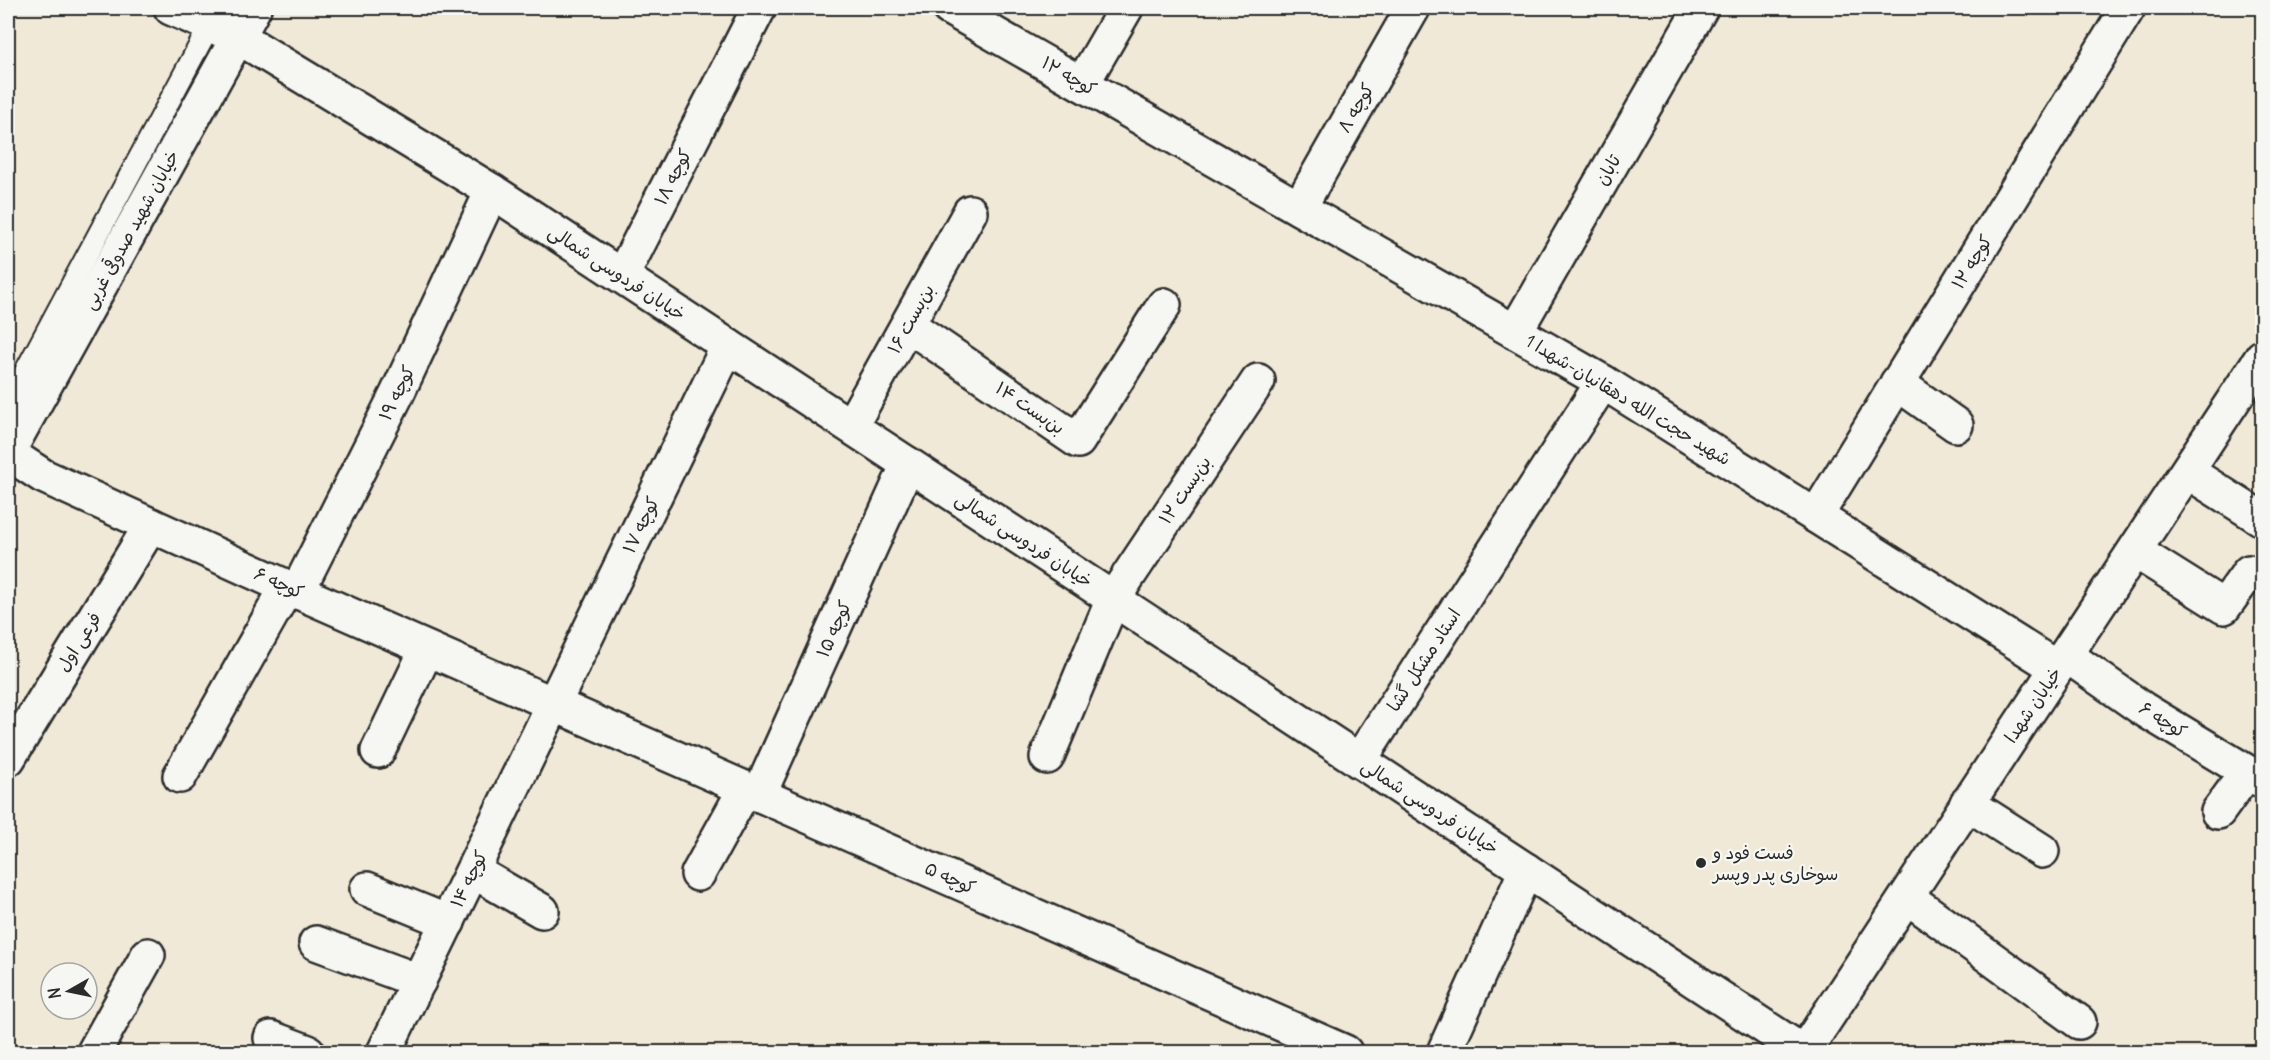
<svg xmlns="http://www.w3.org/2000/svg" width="2270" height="1060" viewBox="0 0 2270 1060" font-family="Delius,'Playpen Sans Arabic',sans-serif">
  <rect width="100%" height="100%" fill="#f1e9d8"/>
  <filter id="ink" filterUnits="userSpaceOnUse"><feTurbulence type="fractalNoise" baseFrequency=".0167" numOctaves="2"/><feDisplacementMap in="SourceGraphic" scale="12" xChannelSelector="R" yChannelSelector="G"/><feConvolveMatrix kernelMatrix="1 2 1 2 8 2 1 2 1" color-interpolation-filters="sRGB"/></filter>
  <g filter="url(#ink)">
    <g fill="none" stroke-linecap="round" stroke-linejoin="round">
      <defs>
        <path id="lane" d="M 8,403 L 210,25"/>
        <g id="street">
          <path d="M 171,8 L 238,37"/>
          <path d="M 949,8 L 1603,382 L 2057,668"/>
          <path d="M 1082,84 L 1126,8"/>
          <path d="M 1299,208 L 1413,8"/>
          <path d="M 622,276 L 759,8"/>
          <path d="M 908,325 L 1078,441 L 1164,305"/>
          <path d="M 1515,332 L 1701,8"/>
          <path d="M 1897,383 L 1956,425"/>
          <path d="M 851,426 L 970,212"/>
          <path d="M 8,453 L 43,476 L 287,587 L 1345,1052"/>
          <path d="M 2188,472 L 2262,519"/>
          <path d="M 1816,516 L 2128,8"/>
          <path d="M 2135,551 L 2224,607 L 2249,572"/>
          <path d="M 297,592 L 397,394 L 492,191"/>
          <path d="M 2066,655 L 2143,709 L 2262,781"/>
          <path d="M 378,751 L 427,649"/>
          <path d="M 1047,757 L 1113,599 L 1258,381"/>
          <path d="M 8,759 L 151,525"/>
          <path d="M 1359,761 L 1603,382"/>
          <path d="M 180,776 L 287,587"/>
          <path d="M 759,795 L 908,464"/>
          <path d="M 1967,803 L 2042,851"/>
          <path d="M 2218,812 L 2247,772"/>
          <path d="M 473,871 L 542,911"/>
          <path d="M 698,874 L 745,789"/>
          <path d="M 367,889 L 448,922"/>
          <path d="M 1907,897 L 2079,1022"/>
          <path d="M 316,943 L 419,981"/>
          <path d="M 271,1038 L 308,1052"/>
          <path d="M 94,1052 L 148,955"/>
          <path d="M 384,1052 L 728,346"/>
          <path d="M 1444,1052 L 1526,870"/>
        </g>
        <g id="secondary">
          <path d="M 238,37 L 492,191 L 1803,1052"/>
          <path d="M 8,452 L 254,8"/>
          <path d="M 1804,1052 L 2262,357"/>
        </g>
      </defs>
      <use href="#lane" stroke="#2b2b2b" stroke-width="24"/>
      <use href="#street" stroke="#2b2b2b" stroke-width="38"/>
      <use href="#secondary" stroke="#2b2b2b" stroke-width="38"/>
      <use href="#lane" stroke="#f6f6f2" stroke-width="20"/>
      <use href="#street" stroke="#f6f6f2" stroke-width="33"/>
      <use href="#secondary" stroke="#f6f6f2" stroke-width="33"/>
    </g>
  </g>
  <circle fill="#2b2b2b" stroke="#f6f6f2" stroke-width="2" cx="1701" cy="863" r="6"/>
  <g text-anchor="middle" stroke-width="4.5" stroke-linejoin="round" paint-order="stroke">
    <g font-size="18" fill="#2b2b2b" stroke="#f6f6f2">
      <text transform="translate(1069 76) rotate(30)" y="6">کوچه ۱۲</text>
      <text transform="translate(1356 108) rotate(-60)" y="6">کوچه ۸</text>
      <text transform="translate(1608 170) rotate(-60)" y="6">تابان</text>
      <text transform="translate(673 177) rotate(-63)" y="6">کوچه ۱۸</text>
      <text transform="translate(131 230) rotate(-61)" y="6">خیابان شهید صدوقی غربی</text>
      <text transform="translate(1972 262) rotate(-58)" y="6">کوچه ۱۲</text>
      <text transform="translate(617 273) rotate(33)" y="6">خیابان فردوسی شمالی</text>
      <text transform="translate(911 319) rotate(-61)" y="6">بن‌بست ۱۶</text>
      <text transform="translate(397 393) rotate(-64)" y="6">کوچه ۱۹</text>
      <text transform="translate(1628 400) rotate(31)" y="6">شهید حجت الله دهقانیان-شهدا 1</text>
      <text transform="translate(1030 408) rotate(34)" y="6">بن‌بست ۱۴</text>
      <text transform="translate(1185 490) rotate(-56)" y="6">بن‌بست ۱۲</text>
      <text transform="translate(641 525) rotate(-64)" y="6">کوچه ۱۷</text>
      <text transform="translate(1024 540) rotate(33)" y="6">خیابان فردوسی شمالی</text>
      <text transform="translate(279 583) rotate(24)" y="6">کوچه ۶</text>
      <text transform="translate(834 629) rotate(-66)" y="6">کوچه ۱۵</text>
      <text transform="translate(79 642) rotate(-58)" y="6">فرعی اول</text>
      <text transform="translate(1424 660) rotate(-57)" y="6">استاد مشکل گشا</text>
      <text transform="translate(2033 705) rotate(-56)" y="6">خیابان شهدا</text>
      <text transform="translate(2163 720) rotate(32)" y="6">کوچه ۶</text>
      <text transform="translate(1430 807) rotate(33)" y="6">خیابان فردوسی شمالی</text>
      <text transform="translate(950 878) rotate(24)" y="6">کوچه ۵</text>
      <text transform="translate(469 879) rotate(-64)" y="6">کوچه ۱۴</text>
    </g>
    <g font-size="18" fill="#2b2b2b" stroke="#f6f6f2" text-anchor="start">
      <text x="1713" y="859">فست فود و<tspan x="1713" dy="21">سوخاری پدر وپسر</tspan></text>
    </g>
  </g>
  <rect width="2270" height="1060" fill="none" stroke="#f6f6f2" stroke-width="30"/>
  <rect x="15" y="15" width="2240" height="1030" fill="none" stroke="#2b2b2b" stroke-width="2" filter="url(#ink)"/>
  <g transform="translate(69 991) rotate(261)"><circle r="28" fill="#f6f6f2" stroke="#a5a5a2" stroke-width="1.5"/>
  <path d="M0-4.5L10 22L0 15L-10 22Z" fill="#2b2b2b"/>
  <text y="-9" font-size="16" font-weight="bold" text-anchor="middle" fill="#2b2b2b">N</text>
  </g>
</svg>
